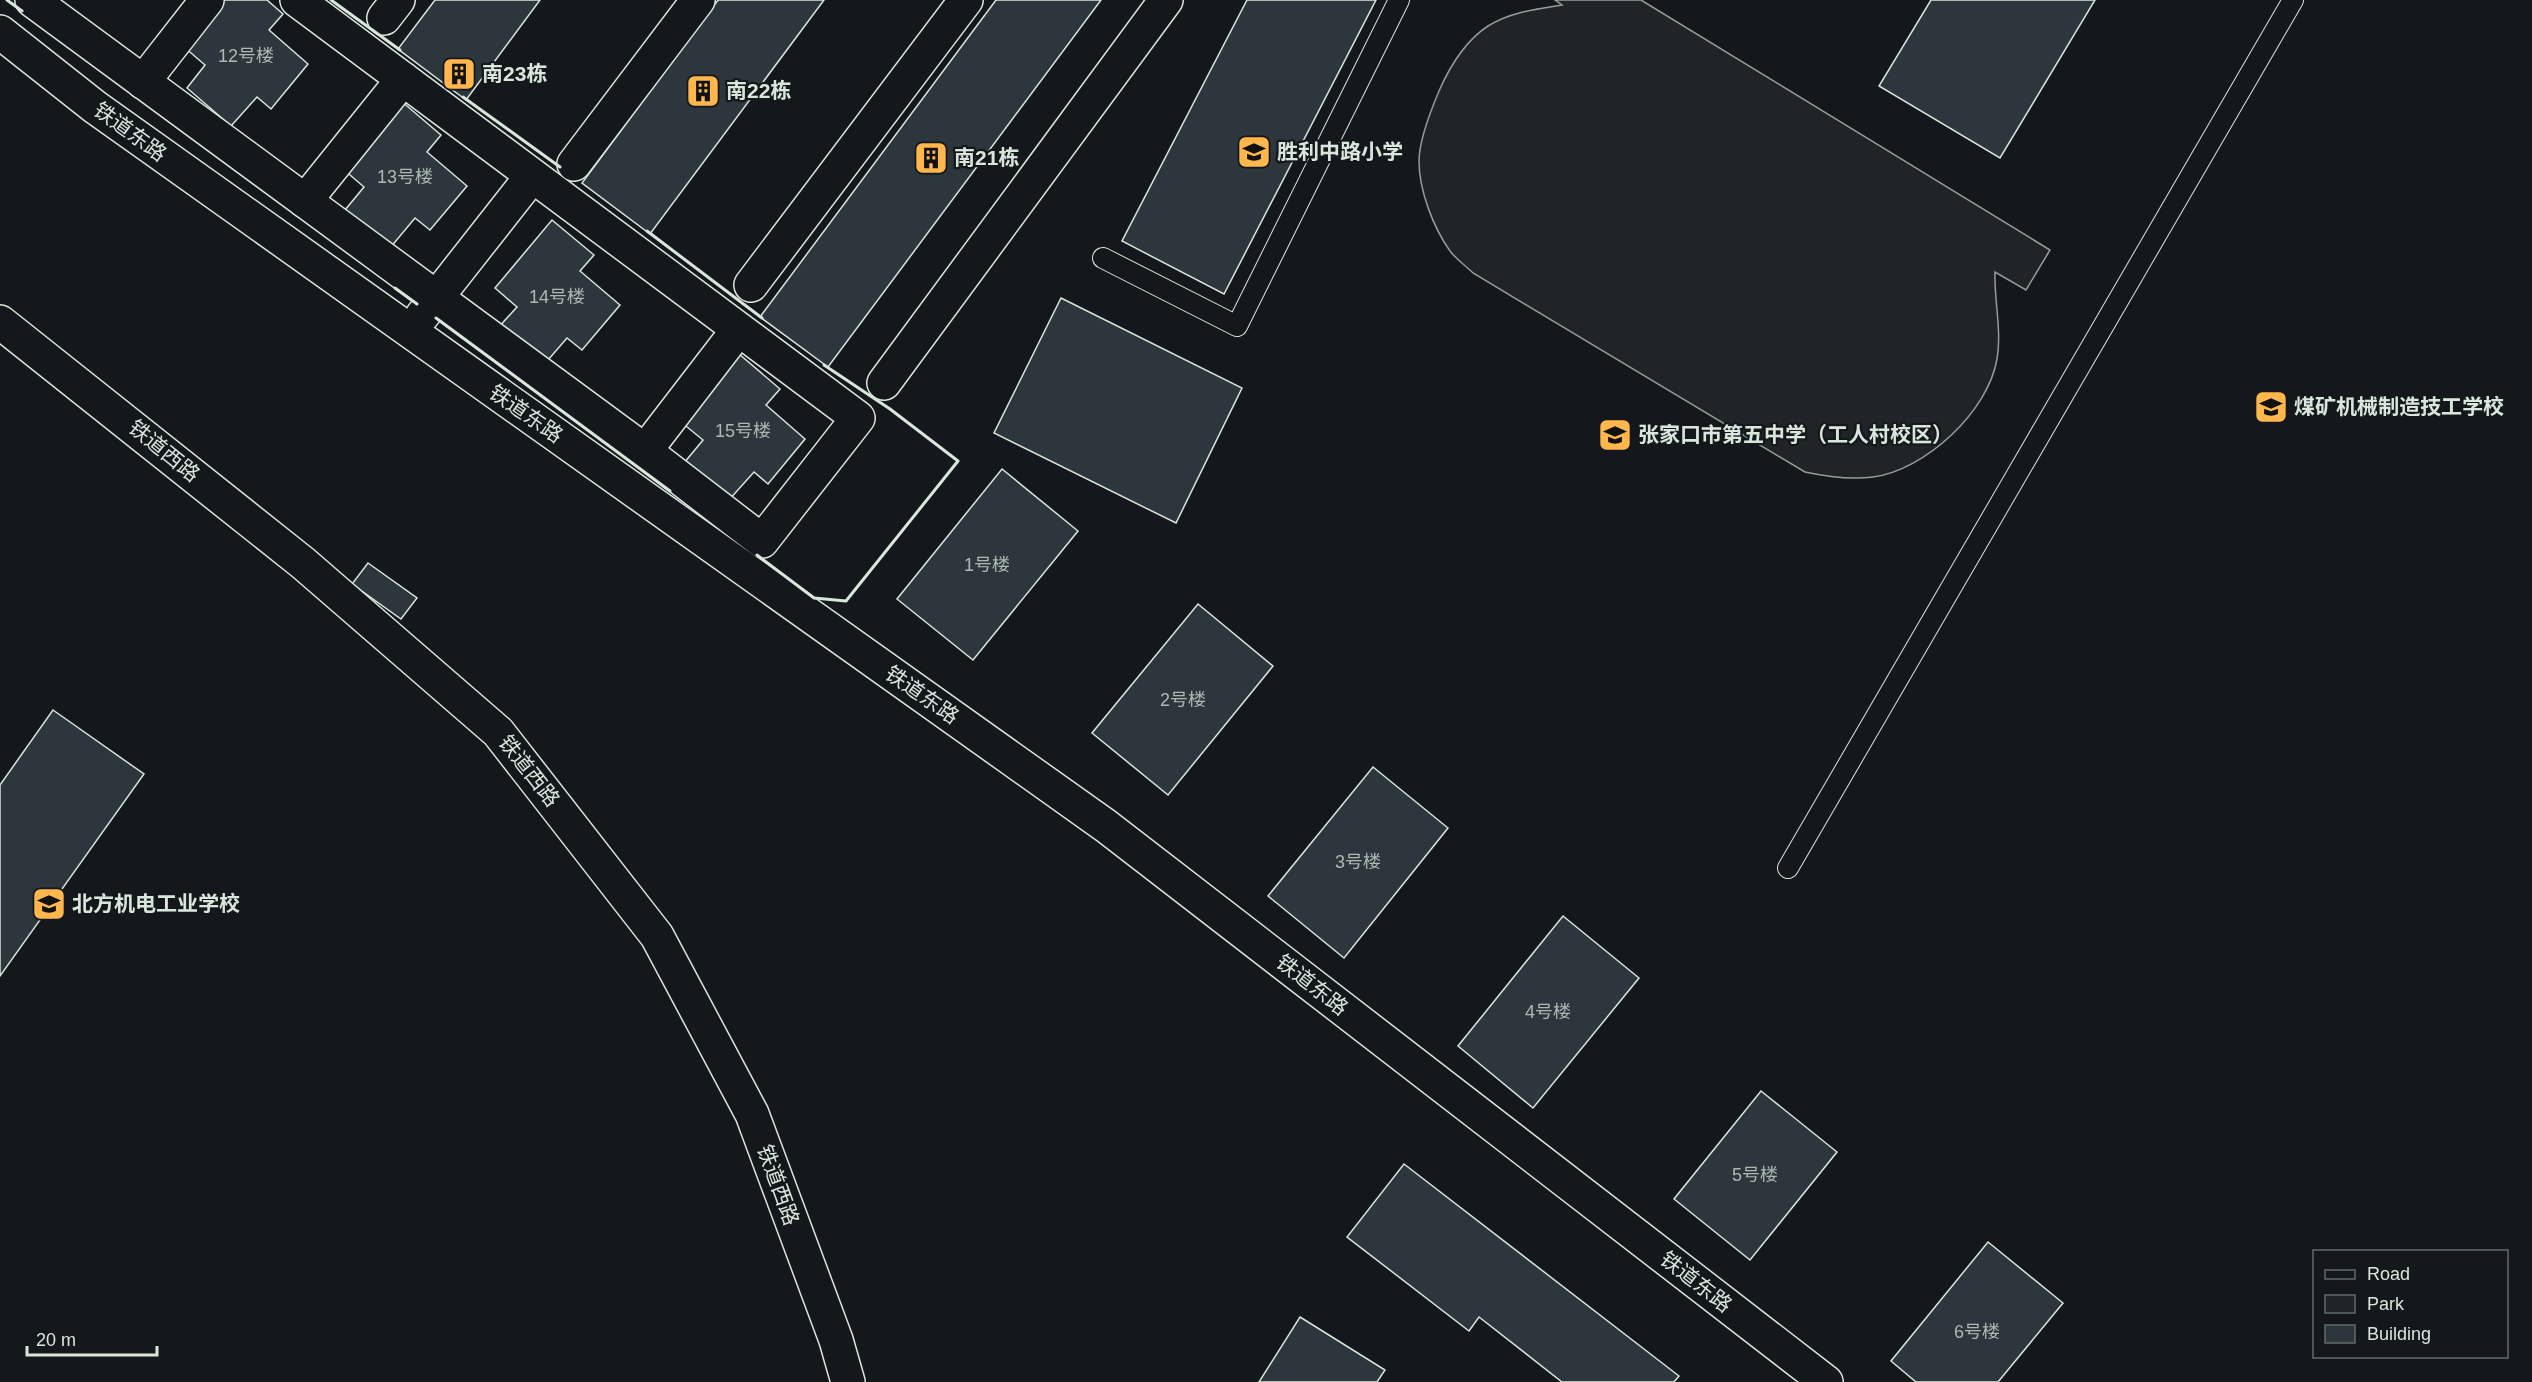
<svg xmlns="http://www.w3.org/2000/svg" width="2532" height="1382" viewBox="0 0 2532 1382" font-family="Helvetica,'Noto Sans SC',sans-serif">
  <rect width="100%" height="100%" fill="#14181c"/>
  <path fill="#202428" stroke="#939e99" stroke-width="1.5" d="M 1555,0 L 1641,0 L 2050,250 L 2026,290 L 1995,272 C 1994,300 2002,331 1997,359 C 1988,412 1925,470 1873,477 C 1849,480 1828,477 1805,472 L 1473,273 C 1466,266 1456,259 1450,251 C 1433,227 1419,190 1419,161 C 1419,140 1431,110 1439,91 C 1450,66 1465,41 1488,26 C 1510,12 1537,9 1562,5 Z"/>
  <g fill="#2c363c" stroke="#d8e6dc" stroke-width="1.5">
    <path d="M 224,0 L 267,0 L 283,14 L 269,30 L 308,64 L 271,109 L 257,97 L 231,126 L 187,88 L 205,65 L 184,47 Z"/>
    <path d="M 435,0 L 540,0 L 466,100 L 398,49 Z"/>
    <path d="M 718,0 L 824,0 L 650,234 L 582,183 Z"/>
    <path d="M 996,0 L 1101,0 L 828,367 L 760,317 Z"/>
    <path d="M 1247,0 L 1376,0 L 1224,294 L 1122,241 Z"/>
    <path d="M 1931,0 L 2095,0 L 2000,158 L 1879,86 Z"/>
    <path d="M 400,100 L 441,135 L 427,152 L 467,186 L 430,230 L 415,218 L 390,248 L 345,210 L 364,187 L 343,169 Z"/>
    <path d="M 552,220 L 594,255 L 580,271 L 620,305 L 582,350 L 567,338 L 542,367 L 497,329 L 517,307 L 495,288 Z"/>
    <path d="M 1061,298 L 1242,388 L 1176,523 L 994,433 Z"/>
    <path d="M 739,354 L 780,389 L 766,405 L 805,439 L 768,484 L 754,472 L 728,501 L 684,463 L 703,440 L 681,422 Z"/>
    <path d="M 1002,469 L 1078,531 L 973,660 L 897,599 Z"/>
    <path d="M 368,563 L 417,598 L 401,619 L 352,584 Z"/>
    <path d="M 1198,604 L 1273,666 L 1168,795 L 1092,733 Z"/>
    <path d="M 53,710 L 144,774 L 0,976 L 0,785 Z"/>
    <path d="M 1373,767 L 1448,828 L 1344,958 L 1268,896 Z"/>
    <path d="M 1563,916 L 1639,978 L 1533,1108 L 1458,1046 Z"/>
    <path d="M 1761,1091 L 1837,1152 L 1750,1260 L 1674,1199 Z"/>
    <path d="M 1404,1164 L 1679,1376 L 1674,1382 L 1562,1382 L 1479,1317 L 1469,1331 L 1347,1237 Z"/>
    <path d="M 1988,1242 L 2063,1303 L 1998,1382 L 1916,1382 L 1891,1361 Z"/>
    <path d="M 1300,1317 L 1385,1370 L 1377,1382 L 1259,1382 Z"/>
  </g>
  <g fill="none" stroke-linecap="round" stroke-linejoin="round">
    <defs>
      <g id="lane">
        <path d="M 1103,258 L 1237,326 L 1399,0"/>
        <path d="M 1788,868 L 2293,0"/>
      </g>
      <g id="street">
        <path d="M 32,0 L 645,451 L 762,541 L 858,418 L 297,0"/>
        <path d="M 384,18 L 398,0"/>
        <path d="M 0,32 L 95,107 L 1106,826 L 1826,1382"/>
        <path d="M 143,82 L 207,0"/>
        <path d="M 574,164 L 698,0"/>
        <path d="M 305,201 L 403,79"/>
        <path d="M 751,285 L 966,0"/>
        <path d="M 422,316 L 532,176"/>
        <path d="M 0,322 L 303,563 L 498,732 L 657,936 L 752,1114 L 836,1340 L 848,1382"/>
        <path d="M 884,383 L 1166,0"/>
        <path d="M 645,451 L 738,330"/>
      </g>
    </defs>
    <use href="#lane" stroke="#d8e6dc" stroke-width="22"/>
    <use href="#street" stroke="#d8e6dc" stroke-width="36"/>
    <use href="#lane" stroke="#14181c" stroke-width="20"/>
    <use href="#street" stroke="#14181c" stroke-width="33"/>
    <g stroke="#d8e6dc" stroke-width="3">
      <path d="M 7,0 L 22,11"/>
      <path d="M 331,0 L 400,50"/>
      <path d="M 463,97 L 560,167"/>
      <path d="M 647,231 L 762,318"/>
      <path d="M 395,288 L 417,304"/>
      <path d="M 436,318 L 670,491"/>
      <path d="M 757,555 L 814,598 L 846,601 L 958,461 L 890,409 L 824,365"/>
    </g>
  </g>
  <defs>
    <symbol id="building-square" viewBox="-11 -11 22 22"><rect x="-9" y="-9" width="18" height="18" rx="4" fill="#ffb74d" stroke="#14181c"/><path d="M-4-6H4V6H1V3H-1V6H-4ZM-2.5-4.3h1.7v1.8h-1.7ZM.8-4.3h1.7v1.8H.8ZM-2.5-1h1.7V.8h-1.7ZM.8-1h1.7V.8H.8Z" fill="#111"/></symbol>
    <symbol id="school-square" viewBox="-11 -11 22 22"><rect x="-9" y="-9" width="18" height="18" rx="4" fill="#ffb74d" stroke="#14181c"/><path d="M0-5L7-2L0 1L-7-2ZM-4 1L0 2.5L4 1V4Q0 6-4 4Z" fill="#111"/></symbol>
  </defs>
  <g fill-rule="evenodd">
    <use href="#building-square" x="440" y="55" width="38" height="38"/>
    <use href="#building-square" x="684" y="72" width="38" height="38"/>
    <use href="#school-square" x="1235" y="133" width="38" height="38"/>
    <use href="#building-square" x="912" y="139" width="38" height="38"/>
    <use href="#school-square" x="2252" y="388" width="38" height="38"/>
    <use href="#school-square" x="1596" y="416" width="38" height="38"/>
    <use href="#school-square" x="30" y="885" width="38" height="38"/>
  </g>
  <g text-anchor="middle" stroke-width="4.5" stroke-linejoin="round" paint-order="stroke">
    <g font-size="18" fill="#adbab4">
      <text x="246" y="62">12号楼</text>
      <text x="405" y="183">13号楼</text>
      <text x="557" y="303">14号楼</text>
      <text x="743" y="437">15号楼</text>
      <text x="987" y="571">1号楼</text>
      <text x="1183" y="706">2号楼</text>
      <text x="1358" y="868">3号楼</text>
      <text x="1548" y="1018">4号楼</text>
      <text x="1755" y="1181">5号楼</text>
      <text x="1977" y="1338">6号楼</text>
    </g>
    <g font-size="21" font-weight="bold" fill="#d8e6dc" stroke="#14181c" text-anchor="start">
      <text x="482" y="81">南23栋</text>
      <text x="726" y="98">南22栋</text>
      <text x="1277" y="159">胜利中路小学</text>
      <text x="954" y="165">南21栋</text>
      <text x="2294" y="414">煤矿机械制造技工学校</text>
      <text x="1638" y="442">张家口市第五中学（工人村校区）</text>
      <text x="72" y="911">北方机电工业学校</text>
    </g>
    <g font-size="21" fill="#d8e6dc" stroke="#14181c">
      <text transform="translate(130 132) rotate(36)" y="7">铁道东路</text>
      <text transform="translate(526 414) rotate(35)" y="7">铁道东路</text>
      <text transform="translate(164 451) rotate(39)" y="7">铁道西路</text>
      <text transform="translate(922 695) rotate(35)" y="7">铁道东路</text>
      <text transform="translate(529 771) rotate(52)" y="7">铁道西路</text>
      <text transform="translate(1312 985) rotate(38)" y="7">铁道东路</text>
      <text transform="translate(778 1185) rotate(70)" y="7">铁道西路</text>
      <text transform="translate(1696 1282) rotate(38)" y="7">铁道东路</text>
    </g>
  </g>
  <rect x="2313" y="1250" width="195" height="108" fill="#14181c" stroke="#626a69" stroke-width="1.5"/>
  <rect x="2325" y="1270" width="30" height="9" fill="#14181c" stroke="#626a69" stroke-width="1.5"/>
  <text x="2367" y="1280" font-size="18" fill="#d8e6dc">Road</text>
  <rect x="2325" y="1295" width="30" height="18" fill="#202428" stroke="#626a69" stroke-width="1.5"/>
  <text x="2367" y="1310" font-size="18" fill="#d8e6dc">Park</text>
  <rect x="2325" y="1325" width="30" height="18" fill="#2c363c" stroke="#626a69" stroke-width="1.5"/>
  <text x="2367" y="1340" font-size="18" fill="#d8e6dc">Building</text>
  <path d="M27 1346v9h130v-9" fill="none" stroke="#d8e6dc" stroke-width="3"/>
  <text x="36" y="1346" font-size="18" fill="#d8e6dc" stroke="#14181c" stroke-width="4.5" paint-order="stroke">20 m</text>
</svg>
